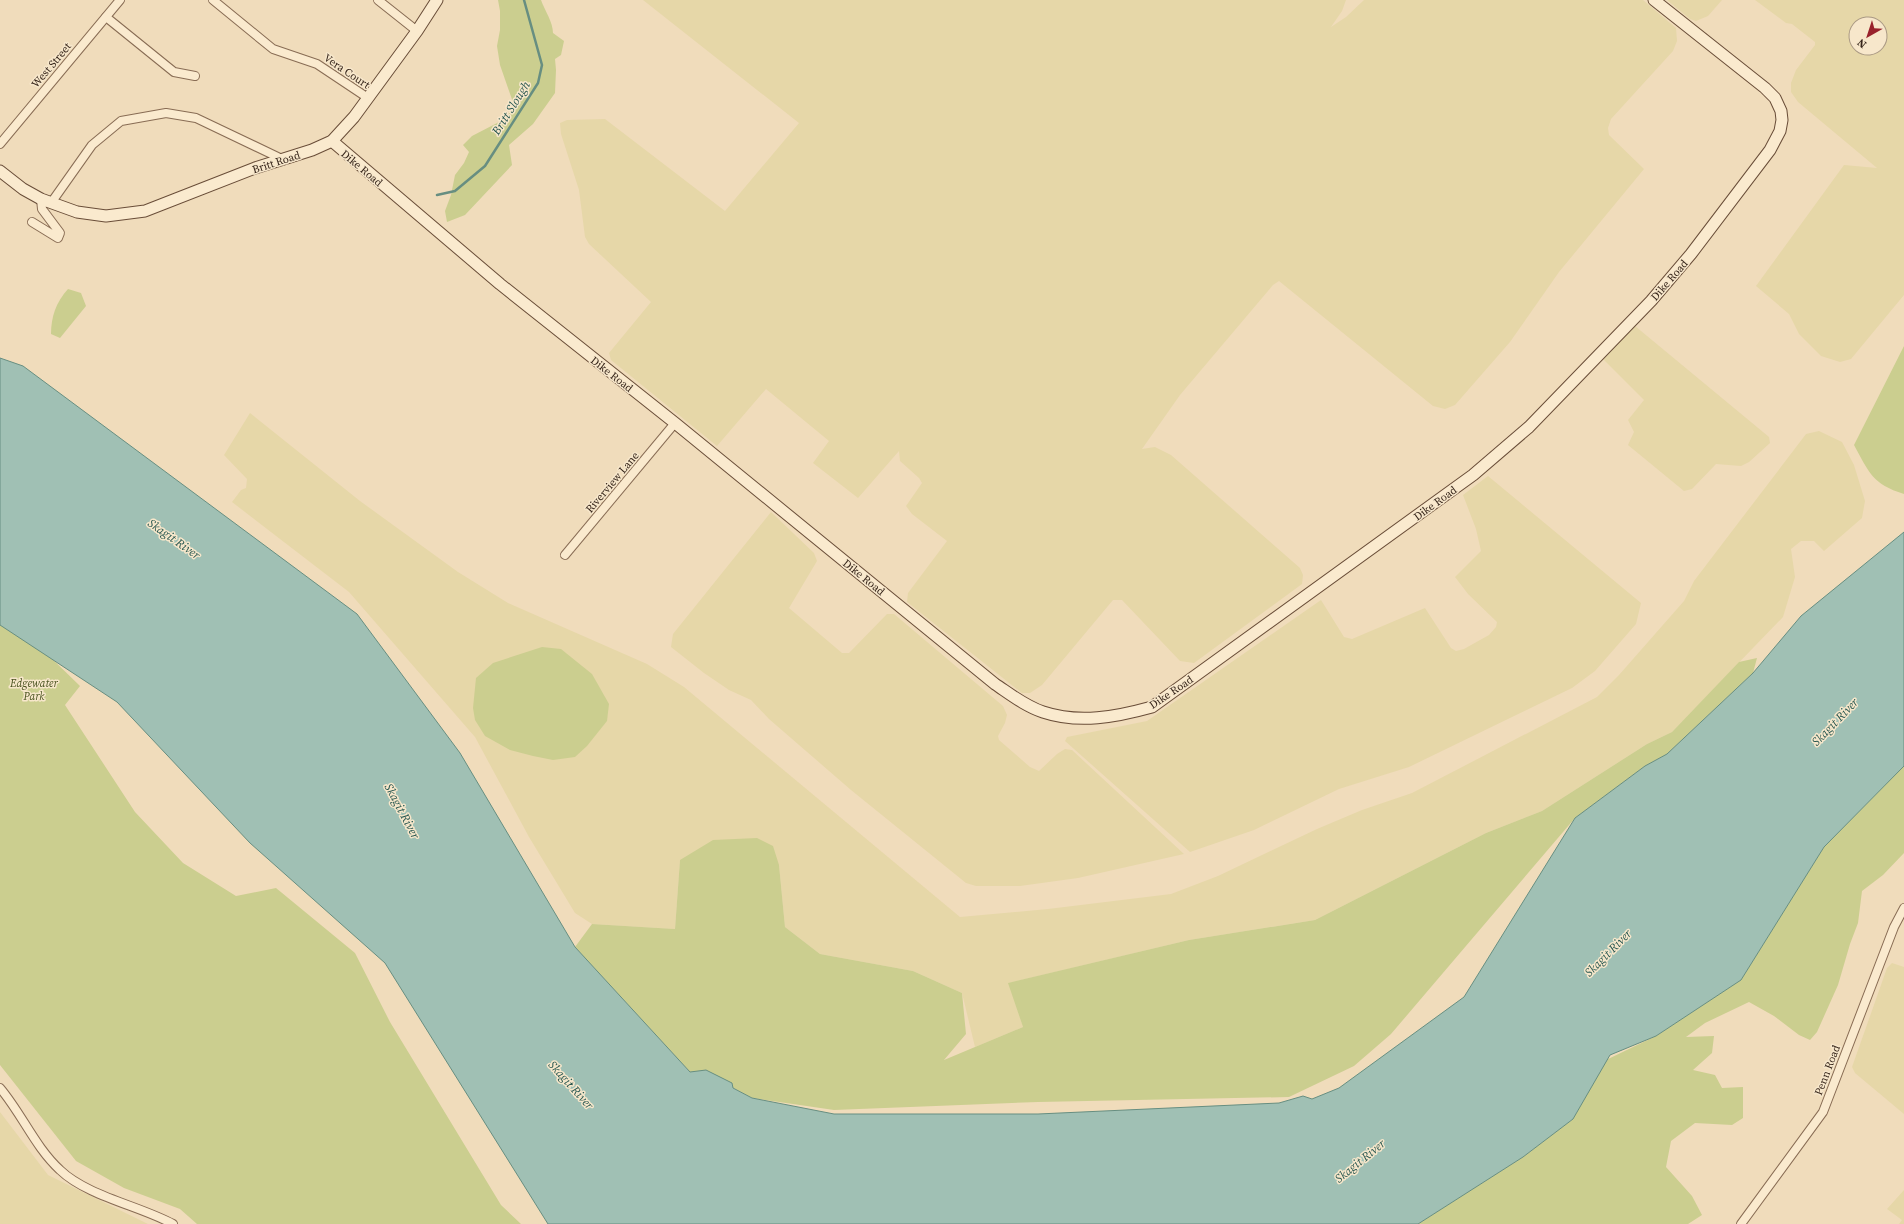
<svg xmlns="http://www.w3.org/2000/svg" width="1904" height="1224" viewBox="0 0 1904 1224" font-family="'Source Serif 4',serif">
  <rect width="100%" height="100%" fill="#f0dcbb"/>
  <g fill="#e6d7a8" fill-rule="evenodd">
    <path d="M 643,0 L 1346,0 L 1342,11 L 1331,27 L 1346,17 L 1364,0 L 1643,0 L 1676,28 L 1677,41 L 1673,51 L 1611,119 L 1608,128 L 1609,135 L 1644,169 L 1559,272 L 1510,342 L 1455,405 L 1445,409 L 1433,406 L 1279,281 L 1273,285 L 1180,395 L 1142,449 L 1155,447 L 1171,455 L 1300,568 L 1303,575 L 1302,584 L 1194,663 L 1180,661 L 1122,600 L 1113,600 L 1042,685 L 1030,693 L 1022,693 L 1013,686 L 907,602 L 908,593 L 947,541 L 912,514 L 906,506 L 922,483 L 919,478 L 900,461 L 899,451 L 858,498 L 813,463 L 829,441 L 766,389 L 717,446 L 611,360 L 609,353 L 651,302 L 589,244 L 585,237 L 579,190 L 561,134 L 560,123 L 567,120 L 605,119 L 725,211 L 799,123 Z"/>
    <path d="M 1667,0 L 1722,0 L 1708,16 L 1696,21 L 1690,19 Z"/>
    <path d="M 1755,0 L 1904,0 L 1904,295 L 1851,359 L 1840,362 L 1821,356 L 1799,334 L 1789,314 L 1756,286 L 1844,165 L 1877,168 L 1798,102 L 1791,92 L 1791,83 L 1796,70 L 1815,45 L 1815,42 L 1792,24 L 1786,23 ZM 1856,24 L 1880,24 L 1880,48 L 1856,48 Z"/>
    <path d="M 1635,326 L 1769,437 L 1770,443 L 1749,462 L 1741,466 L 1716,464 L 1692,489 L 1684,491 L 1628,445 L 1634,432 L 1628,420 L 1644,400 L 1603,359 Z"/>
    <path d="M 250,413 L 360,501 L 458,572 L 508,603 L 647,664 L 684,687 L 960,917 L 1048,909 L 1171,894 L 1218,876 L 1317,829 L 1362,810 L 1412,793 L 1597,697 L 1619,675 L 1684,601 L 1694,581 L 1806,434 L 1819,431 L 1842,442 L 1854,465 L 1865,501 L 1862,518 L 1824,551 L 1814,541 L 1801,541 L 1791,549 L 1795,577 L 1783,617 L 1672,732 L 1647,744 L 1542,811 L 1486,833 L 1315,920 L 1189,940 L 1009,983 L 1023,1027 L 975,1047 L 962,993 L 913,971 L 820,954 L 785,927 L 779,865 L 680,860 L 675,929 L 592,924 L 575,913 L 529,837 L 475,737 L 349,592 L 232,502 L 241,490 L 246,488 L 247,479 L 224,455 Z"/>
    <path d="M 1488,476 L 1641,603 L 1636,624 L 1595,671 L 1572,688 L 1409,767 L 1339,789 L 1254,830 L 1190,852 L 1065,741 L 1067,737 L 1147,721 L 1321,600 L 1344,637 L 1352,639 L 1425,608 L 1451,648 L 1456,651 L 1464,649 L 1489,635 L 1496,627 L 1497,622 L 1468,594 L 1455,577 L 1481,551 L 1476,529 L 1463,495 Z"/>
    <path d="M 771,512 L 814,553 L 817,561 L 789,608 L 842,653 L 849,653 L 887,614 L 894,614 L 1003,706 L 1007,715 L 1005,723 L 998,736 L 999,740 L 1030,767 L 1039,771 L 1057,754 L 1065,749 L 1072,750 L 1184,854 L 1078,878 L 1020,886 L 976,886 L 966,883 L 851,790 L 769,719 L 751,700 L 729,690 L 704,673 L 671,647 L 673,634 Z"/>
    <path d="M 1892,963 L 1904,967 L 1904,1114 L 1855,1073 L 1852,1067 L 1887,968 Z"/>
    <path d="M 0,1112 L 48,1175 L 148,1224 L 0,1224 Z"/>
    <path d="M 1904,1190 L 1904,1224 L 1899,1224 L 1902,1220 L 1887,1209 Z"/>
  </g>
  <g fill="#cbce8f">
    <path d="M 498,0 L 541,0 C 545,11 553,22 553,33 L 564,41 L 561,55 L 555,59 L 556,70 L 555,93 L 533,124 L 509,145 L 512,165 L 465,215 L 447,222 L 445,211 L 451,195 L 455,175 L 464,163 L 469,152 L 463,145 L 472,136 L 501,121 L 515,108 L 500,65 L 497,46 L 500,30 L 500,11 Z"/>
    <path d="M 68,289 L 81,293 L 86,306 L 60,338 L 51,334 C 51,317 56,302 68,289 Z"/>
    <path d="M 1904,346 L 1904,494 C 1872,484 1869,472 1854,445 Z"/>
    <path d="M 0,624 L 41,648 L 80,686 L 65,705 L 135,812 L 183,863 L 236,896 L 276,888 L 355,953 L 390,1022 L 501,1205 L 521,1224 L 197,1224 L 180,1209 L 124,1188 L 76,1161 L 0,1065 Z"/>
    <path d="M 542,647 L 561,649 L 592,674 L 609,704 L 607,721 L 587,746 L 575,757 L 553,760 L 533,756 L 510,750 L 485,736 L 475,720 L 473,708 L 476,678 L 493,663 Z"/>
    <path d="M 1757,658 L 1753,673 L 1667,754 L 1645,766 L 1575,818 L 1391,1034 L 1354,1066 L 1289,1097 L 1038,1102 L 834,1110 L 752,1098 L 733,1088 L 690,1072 L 575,947 L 592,924 L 675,929 L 680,860 L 713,840 L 757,838 L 773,846 L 779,865 L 785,927 L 820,954 L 913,971 L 962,993 L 966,1034 L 944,1060 L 1023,1027 L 1008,983 L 1189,940 L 1315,920 L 1486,833 L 1542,811 L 1647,744 L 1672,732 L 1739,662 Z"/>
    <path d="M 1904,766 L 1904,853 L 1883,875 L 1862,891 L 1858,923 L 1850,944 L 1838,985 L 1817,1032 L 1810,1040 L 1799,1035 L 1774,1016 L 1749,1002 L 1705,1023 L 1686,1037 L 1714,1036 L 1712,1053 L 1693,1070 L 1715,1075 L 1722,1088 L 1743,1087 L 1743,1118 L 1732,1125 L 1695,1123 L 1671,1141 L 1666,1167 L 1692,1196 L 1702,1215 L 1688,1224 L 1418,1224 L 1523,1157 L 1573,1119 L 1606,1060 L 1656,1036 L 1741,980 L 1824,847 Z"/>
  </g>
  <path fill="#a0c0b4" stroke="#678e81" d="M 0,358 L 23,366 L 357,614 L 460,753 L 575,947 L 690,1072 L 706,1070 L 732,1083 L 733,1088 L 752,1098 L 834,1114 L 1038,1114 L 1279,1103 L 1303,1096 L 1312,1099 L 1339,1088 L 1464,997 L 1575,818 L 1645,766 L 1667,754 L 1753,673 L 1801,616 L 1904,532 L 1904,766 L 1824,847 L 1741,980 L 1656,1036 L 1610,1055 L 1573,1119 L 1523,1157 L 1418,1224 L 548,1224 L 385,963 L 250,843 L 117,702 L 0,625 Z"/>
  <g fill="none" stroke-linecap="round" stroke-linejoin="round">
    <path stroke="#678e81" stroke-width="2.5" d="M 437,195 L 455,191 L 485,166 L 538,83 L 542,65 L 524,0"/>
    <defs>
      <g id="street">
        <path d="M 213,0 L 273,49 L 317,64 L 368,98"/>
        <path d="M 378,0 L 417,31"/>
        <path d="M 106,17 L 174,72 L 195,76"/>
        <path d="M 0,144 L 120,0"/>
        <path d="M 51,203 L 92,145 L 121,121 L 166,113 L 196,118 L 282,159"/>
        <path d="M 32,222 L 58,238 L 60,233 L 42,209 L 41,199"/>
        <path d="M 565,555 L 675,423"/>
        <path d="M 0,1088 C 22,1114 35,1147 60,1170 C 87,1196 140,1206 173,1224"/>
        <path d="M 1741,1224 L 1823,1112 L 1894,927 L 1904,908"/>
      </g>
      <g id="secondary">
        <path d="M 332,141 L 500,284 L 675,423 L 995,684 C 1010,694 1025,706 1043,712 C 1079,724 1116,717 1152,707 L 1473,475 L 1529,427 L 1651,301 L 1691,254 L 1770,150 L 1780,131 L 1782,120 L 1781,111 L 1775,98 L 1765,88 L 1654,0"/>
        <path d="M 0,171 L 23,189 L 41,199 L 77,212 L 106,216 L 145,211 L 255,168 L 312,150 L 332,141 L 354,117 L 417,31 L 437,0"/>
      </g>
    </defs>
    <use href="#street" stroke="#886c54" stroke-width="10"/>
    <use href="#secondary" stroke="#694d38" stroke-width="13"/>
    <use href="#street" stroke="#faeace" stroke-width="8"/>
    <use href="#secondary" stroke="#faeace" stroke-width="11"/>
  </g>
  <g text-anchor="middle" stroke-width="3" stroke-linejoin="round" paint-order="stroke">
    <g font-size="11" fill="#36251a" stroke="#f7e7cb">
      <text transform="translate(51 65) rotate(-50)" y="4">West Street</text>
      <text transform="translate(347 71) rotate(34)" y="4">Vera Court</text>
      <text transform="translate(276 162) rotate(-18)" y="4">Britt Road</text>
      <text transform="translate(362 168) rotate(40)" y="4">Dike Road</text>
      <text transform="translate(1669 280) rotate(-49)" y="4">Dike Road</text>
      <text transform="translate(612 374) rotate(38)" y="4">Dike Road</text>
      <text transform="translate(612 482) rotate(-50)" y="4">Riverview Lane</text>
      <text transform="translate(1435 503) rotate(-36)" y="4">Dike Road</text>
      <text transform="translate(864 577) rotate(39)" y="4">Dike Road</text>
      <text transform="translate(1171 692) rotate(-34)" y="4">Dike Road</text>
      <text transform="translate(1827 1070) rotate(-69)" y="4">Penn Road</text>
    </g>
    <g font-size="11" font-style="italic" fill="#4a5320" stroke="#f7e7cb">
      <text x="34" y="687">Edgewater<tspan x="34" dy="13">Park</tspan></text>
    </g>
    <g font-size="12" font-style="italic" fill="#285750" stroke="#f7e7cb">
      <text transform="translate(511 108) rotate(-58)" y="4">Britt Slough</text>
      <text transform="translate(174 539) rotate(35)" y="4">Skagit River</text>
      <text transform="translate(1835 722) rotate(-46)" y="4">Skagit River</text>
      <text transform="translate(402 811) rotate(62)" y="4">Skagit River</text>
      <text transform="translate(1608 953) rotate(-45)" y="4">Skagit River</text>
      <text transform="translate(571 1085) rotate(48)" y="4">Skagit River</text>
      <text transform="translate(1360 1161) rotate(-39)" y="4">Skagit River</text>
    </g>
  </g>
  <g transform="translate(1868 36) rotate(219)"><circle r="19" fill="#f7e7cb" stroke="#aa9984"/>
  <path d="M0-3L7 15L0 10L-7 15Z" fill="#99222c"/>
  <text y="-6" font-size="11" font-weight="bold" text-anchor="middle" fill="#36251a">N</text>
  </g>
</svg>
